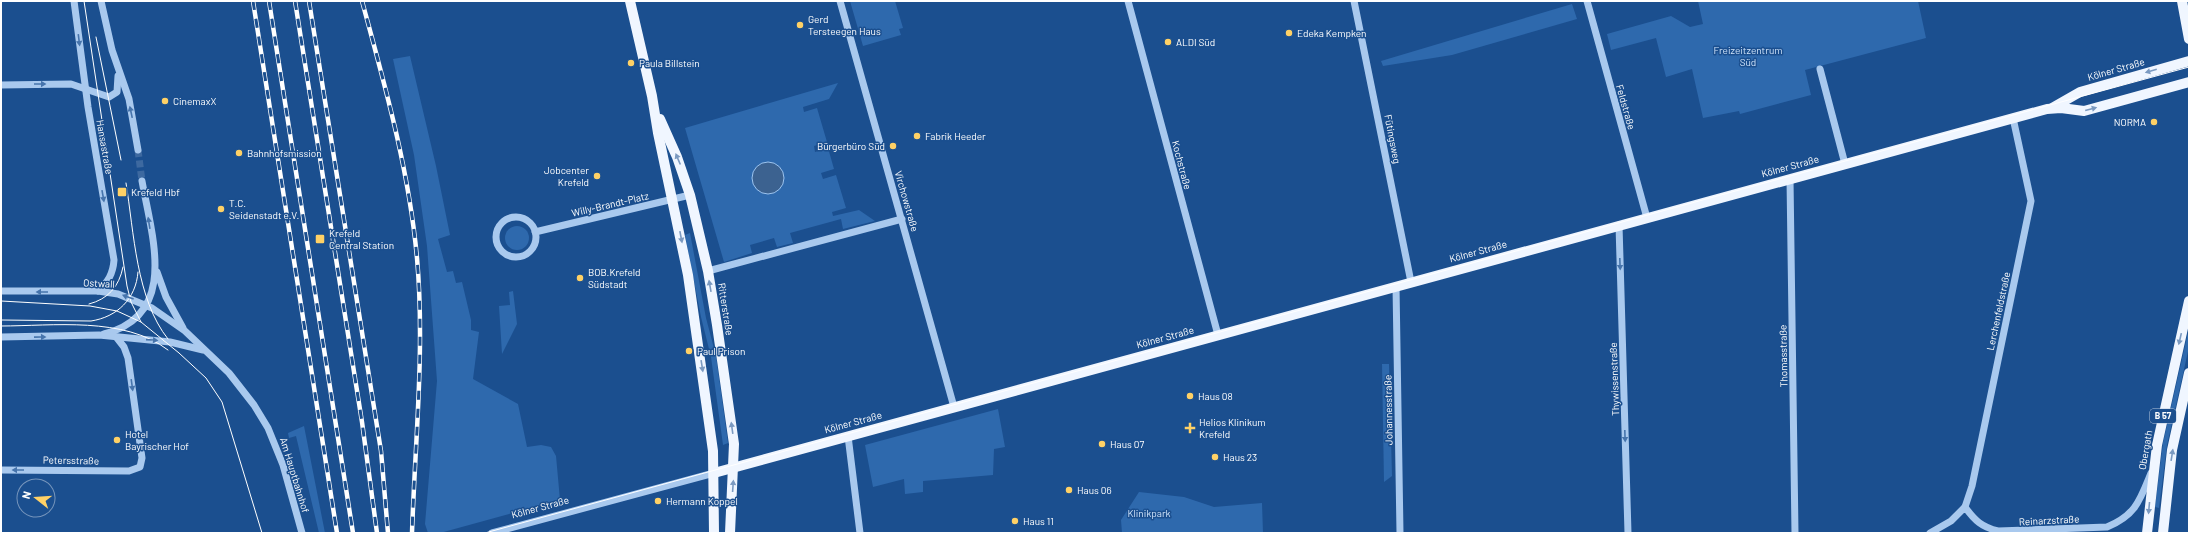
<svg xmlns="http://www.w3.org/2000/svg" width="2190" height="534" viewBox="0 0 2190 534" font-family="Barlow,sans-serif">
  <rect width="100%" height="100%" fill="#1b4f8f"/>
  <g fill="#2e69ad">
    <path d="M 850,1 L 895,1 L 903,28 L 899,29 L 901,35 L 863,46 Z"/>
    <path d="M 1698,1 L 1918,1 L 1926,38 L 1805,70 L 1811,95 L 1740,114 L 1739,111 L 1703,118 L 1692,69 L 1666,77 L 1656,38 L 1611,50 L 1607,34 L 1671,16 L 1690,27 L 1703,24 Z"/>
    <path d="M 1572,4 L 1577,19 L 1452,55 L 1383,66 L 1381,61 Z"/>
    <path d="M 410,56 L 436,166 L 450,235 L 438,239 L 447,272 L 453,271 L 456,283 L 462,282 L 471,320 L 471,330 L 479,332 L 473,379 L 518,404 L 527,447 L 541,445 L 551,447 L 556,456 L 560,500 L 440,533 L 428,533 L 425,524 L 437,381 L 427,246 L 414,155 L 393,59 Z"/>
    <path d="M 838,83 L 829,99 L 803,107 L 804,112 L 817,108 L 827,142 L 814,146 L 815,152 L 828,148 L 834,169 L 821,173 L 823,179 L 836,175 L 846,208 L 832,212 L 833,216 L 859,210 L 875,221 L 843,229 L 841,219 L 790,233 L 793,243 L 777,247 L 774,238 L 750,245 L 752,253 L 724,262 L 685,128 Z"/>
    <circle cx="517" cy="238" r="12"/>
    <path d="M 690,233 L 706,318 L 716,356 L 728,443 L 723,445 L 711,357 L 701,317 L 685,235 Z"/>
    <path d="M 513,291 L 517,324 L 502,354 L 499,306 L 510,305 L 509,292 Z"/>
    <path d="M 2189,328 L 2189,347 L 2167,445 L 2159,508 L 2155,507 L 2163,443 Z"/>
    <path d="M 1382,364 L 1389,364 L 1392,476 L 1384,482 Z"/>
    <path d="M 998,409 L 1005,447 L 994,449 L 993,475 L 923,481 L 923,492 L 905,494 L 904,479 L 873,487 L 865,445 Z"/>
    <path d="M 304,426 L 325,533 L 319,533 L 296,436 L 289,438 L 288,433 Z"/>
    <path d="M 1139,492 L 1184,497 L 1214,507 L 1262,503 L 1263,533 L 1122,533 L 1121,520 Z"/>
  </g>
  <circle fill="#3c6290" stroke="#9cc4f0" cx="768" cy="178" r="16"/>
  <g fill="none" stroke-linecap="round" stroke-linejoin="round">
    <path stroke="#3d69a0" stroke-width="7" stroke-dasharray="7 3.5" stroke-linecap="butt" d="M 138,150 L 142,181"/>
    <g stroke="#a9c9ee" stroke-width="7">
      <path d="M 74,1 L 88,107 L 114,260 C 113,274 108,282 98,291"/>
      <path d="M 101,1 L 112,50 L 129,99 L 138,150"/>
      <path d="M 840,1 L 954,407"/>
      <path d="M 1128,1 L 1218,335"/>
      <path d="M 1354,1 L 1411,282"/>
      <path d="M 1587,1 L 1647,218"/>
      <path d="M 1820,69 L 1845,164"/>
      <path d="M 1,85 L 71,84 L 109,97 L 117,92 L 118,76"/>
      <path d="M 1790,179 L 1795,533"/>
      <circle cx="516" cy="237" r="20"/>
      <path d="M 1619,225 L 1628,533"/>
      <path d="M 535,232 L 690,195"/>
      <path d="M 708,271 L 902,219"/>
      <path d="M 157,272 L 166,297 L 183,328"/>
      <path d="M 1396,286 L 1400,533"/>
      <path d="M 1,291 L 98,291 L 118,294 L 152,308 L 185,331 L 229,373 L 254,405 L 268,428 L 283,465 L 302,533"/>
      <path d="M 104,334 C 179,315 152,237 142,181"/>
      <path d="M 1,337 L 99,335 L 170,342 L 203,350"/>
      <path d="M 848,436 L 860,533"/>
      <path d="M 1,470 L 129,471 L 140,467 L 142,458 L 128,358 L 124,347 L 117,338"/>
      <path d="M 1965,507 L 1972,486 L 2031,201 L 2013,118"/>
      <path d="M 492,533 L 714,473"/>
      <path d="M 1930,533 L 1951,521 L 1965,507 C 1975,521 1982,527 1998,531 L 2107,527 C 2136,515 2140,500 2151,473"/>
    </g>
    <g stroke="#f0f6ff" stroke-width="10">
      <path d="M 630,1 L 652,96 L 658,133 L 688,275 L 713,451 L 714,533"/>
      <path d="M 2182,1 L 2189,39"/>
      <path d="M 2052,108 L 2080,92 L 2189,61"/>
      <path d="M 660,119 L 677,157 L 690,195 L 708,271 L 717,325 L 734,444 L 730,533"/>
      <path d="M 714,473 L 2047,109 L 2061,108 L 2084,111 L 2189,82"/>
      <path d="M 2147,533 L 2157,445 L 2189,301"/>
      <path d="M 2163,533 L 2172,450 L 2189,373"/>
    </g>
    <g stroke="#fff" stroke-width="1">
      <path d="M 84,1 L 127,286 L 131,302 L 141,322"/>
      <path d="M 96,37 L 121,160"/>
      <path d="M 126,183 C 134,232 136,299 168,339"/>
      <path d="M 1,301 L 90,306 L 117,311 L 141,322 L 179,353 L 206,378 L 222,402 L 262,533"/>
      <path d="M 89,304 C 108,299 119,287 123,267"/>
      <path d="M 1,320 L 91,321 C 117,317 136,299 138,272"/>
      <path d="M 1,326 C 53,326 124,316 168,350"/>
      <path d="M 485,533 L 2189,67"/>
    </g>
    <defs>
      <g id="rail">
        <path d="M 253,1 L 337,533"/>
        <path d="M 269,1 L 353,533"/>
        <path d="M 295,1 L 362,422 L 377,533"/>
        <path d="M 309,1 L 381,451 L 388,533"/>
        <path d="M 362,1 C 385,86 409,170 417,258 C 425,349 415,442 412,533"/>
      </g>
    </defs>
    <use href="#rail" stroke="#fff" stroke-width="4.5"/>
    <use href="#rail" stroke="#1b4f8f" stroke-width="3" stroke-dasharray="9" stroke-linecap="butt"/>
  </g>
  <defs><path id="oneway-solid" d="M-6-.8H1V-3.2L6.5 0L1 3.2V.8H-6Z"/></defs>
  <g fill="#4674ac">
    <use href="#oneway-solid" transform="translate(79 40) rotate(83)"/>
    <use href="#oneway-solid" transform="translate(40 84)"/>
    <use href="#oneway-solid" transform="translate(131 112) rotate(-102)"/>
    <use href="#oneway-solid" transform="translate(103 196) rotate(80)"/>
    <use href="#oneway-solid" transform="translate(149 223) rotate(-99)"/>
    <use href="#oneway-solid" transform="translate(1620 264) rotate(88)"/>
    <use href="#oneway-solid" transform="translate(42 292) rotate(-180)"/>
    <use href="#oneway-solid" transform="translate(128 297) rotate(-160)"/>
    <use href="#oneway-solid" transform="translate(40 337) rotate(-1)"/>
    <use href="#oneway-solid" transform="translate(152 340) rotate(4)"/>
    <use href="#oneway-solid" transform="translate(132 385) rotate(82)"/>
    <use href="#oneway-solid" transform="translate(1625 436) rotate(88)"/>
    <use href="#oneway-solid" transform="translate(18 470) rotate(180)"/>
  </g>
  <g fill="#7b9ac1">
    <use href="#oneway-solid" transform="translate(2151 71) rotate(164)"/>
    <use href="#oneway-solid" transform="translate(2091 109) rotate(-15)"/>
    <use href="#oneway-solid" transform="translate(678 159) rotate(-113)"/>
    <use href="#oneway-solid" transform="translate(681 237) rotate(79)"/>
    <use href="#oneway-solid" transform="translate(710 286) rotate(-100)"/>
    <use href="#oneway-solid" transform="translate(2180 339) rotate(103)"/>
    <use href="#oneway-solid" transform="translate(702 366) rotate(81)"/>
    <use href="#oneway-solid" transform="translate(732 428) rotate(-98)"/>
    <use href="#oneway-solid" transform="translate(2172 455) rotate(-81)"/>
    <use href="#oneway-solid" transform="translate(733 486) rotate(-86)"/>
    <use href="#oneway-solid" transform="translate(2149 508) rotate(95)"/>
  </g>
  <g fill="#ffd166" stroke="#1b4f8f" stroke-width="1.5">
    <circle cx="800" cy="25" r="4"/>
    <circle cx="1289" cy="33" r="4"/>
    <circle cx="1168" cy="42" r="4"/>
    <circle cx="631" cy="63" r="4"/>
    <circle cx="165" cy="101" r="4"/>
    <circle cx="2154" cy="122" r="4"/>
    <circle cx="917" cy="136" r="4"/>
    <circle cx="893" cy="146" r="4"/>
    <circle cx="239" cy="153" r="4"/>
    <circle cx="597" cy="176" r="4"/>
    <rect x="117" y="187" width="10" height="10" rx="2"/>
    <circle cx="221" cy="209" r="4"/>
    <rect x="315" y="234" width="10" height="10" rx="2"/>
    <circle cx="580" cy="278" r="4"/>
    <circle cx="689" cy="351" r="4"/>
    <circle cx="1190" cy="396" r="4"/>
    <path d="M1188 422h4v4h4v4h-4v4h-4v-4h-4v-4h4z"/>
    <circle cx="117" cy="440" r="4"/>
    <circle cx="1102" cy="444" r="4"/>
    <circle cx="1215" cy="457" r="4"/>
    <circle cx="1069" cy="490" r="4"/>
    <circle cx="658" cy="501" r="4"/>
    <circle cx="1015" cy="521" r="4"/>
  </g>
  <g text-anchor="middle" stroke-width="3" stroke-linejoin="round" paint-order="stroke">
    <rect fill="#1b4f8f" stroke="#bbcadd" stroke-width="1" x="2150" y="409" width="26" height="14" rx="3"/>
    <g font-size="9" font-weight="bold" fill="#fff">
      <text x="2163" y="419">B 57</text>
    </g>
    <g font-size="10" fill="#fff" stroke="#1b4f8f" text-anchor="start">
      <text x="808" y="23">Gerd<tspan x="808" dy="12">Tersteegen Haus</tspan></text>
      <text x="1297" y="37">Edeka Kempken</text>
      <text x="1176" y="46">ALDI Süd</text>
      <text x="639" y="67">Paula Billstein</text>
      <text x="173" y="105">CinemaxX</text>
      <text x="2146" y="126" text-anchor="end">NORMA</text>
      <text x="925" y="140">Fabrik Heeder</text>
      <text x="885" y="150" text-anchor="end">Bürgerbüro Süd</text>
      <text x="247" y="157">Bahnhofsmission</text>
      <text x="589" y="174" text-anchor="end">Jobcenter<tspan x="589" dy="12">Krefeld</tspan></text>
      <text x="131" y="196">Krefeld Hbf</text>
      <text x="229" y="207">T.C.<tspan x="229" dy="12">Seidenstadt e.V.</tspan></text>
      <text x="329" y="237">Krefeld<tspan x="329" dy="12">Central Station</tspan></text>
      <text x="588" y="276">BOB.Krefeld<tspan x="588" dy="12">Südstadt</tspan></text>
      <text x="697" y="355">Paul Prison</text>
      <text x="1198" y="400">Haus 08</text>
      <text x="1199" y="426">Helios Klinikum<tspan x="1199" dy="12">Krefeld</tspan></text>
      <text x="125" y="438">Hotel<tspan x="125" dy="12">Bayrischer Hof</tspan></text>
      <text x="1110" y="448">Haus 07</text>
      <text x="1223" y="461">Haus 23</text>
      <text x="1077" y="494">Haus 06</text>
      <text x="666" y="505">Hermann Koppel</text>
      <text x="1023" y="525">Haus 11</text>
    </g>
    <g font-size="10" fill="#cfe3fa" stroke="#1b4f8f">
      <text x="1748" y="54">Freizeitzentrum<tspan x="1748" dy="12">Süd</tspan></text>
      <text x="1149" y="517">Klinikpark</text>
    </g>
    <g font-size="10" fill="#fff" stroke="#1b4f8f">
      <text transform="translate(2116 69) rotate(-16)" y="4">Kölner Straße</text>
      <text transform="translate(1626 107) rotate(74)" y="4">Feldstraße</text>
      <text transform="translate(1393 139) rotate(79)" y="4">Fütingsweg</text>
      <text transform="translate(105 147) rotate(80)" y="4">Hansastraße</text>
      <text transform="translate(1182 165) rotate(75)" y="4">Kochstraße</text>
      <text transform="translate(1790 166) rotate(-15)" y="4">Kölner Straße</text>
      <text transform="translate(907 201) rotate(74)" y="4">Virchowstraße</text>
      <text transform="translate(610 204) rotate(-13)" y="4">Willy-Brandt-Platz</text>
      <text transform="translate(1478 251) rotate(-15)" y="4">Kölner Straße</text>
      <text transform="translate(99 283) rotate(3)" y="4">Ostwall</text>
      <text transform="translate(726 309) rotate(81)" y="4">Ritterstraße</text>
      <text transform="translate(1998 311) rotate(-78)" y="4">Lerchenfeldstraße</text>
      <text transform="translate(1165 337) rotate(-15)" y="4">Kölner Straße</text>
      <text transform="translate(1783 356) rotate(-91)" y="4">Thomasstraße</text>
      <text transform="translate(1614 379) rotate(-92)" y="4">Thywissenstraße</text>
      <text transform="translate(1388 410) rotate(-91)" y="4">Johannesstraße</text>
      <text transform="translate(853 422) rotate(-15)" y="4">Kölner Straße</text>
      <text transform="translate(2145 450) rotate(-80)" y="4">Obergath</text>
      <text transform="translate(71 460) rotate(1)" y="4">Petersstraße</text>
      <text transform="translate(295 475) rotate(73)" y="4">Am Hauptbahnhof</text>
      <text transform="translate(540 507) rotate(-15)" y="4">Kölner Straße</text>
      <text transform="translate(2049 520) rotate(-3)" y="4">Reinarzstraße</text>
    </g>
  </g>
  <rect width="2190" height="534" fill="none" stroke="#ffffff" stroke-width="4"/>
  <g transform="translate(36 498) rotate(287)"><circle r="19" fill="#1b4f8f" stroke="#7695bc"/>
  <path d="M0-3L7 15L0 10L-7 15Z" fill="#ffd166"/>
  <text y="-6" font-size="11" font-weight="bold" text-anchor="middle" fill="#ffffff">N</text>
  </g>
</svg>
